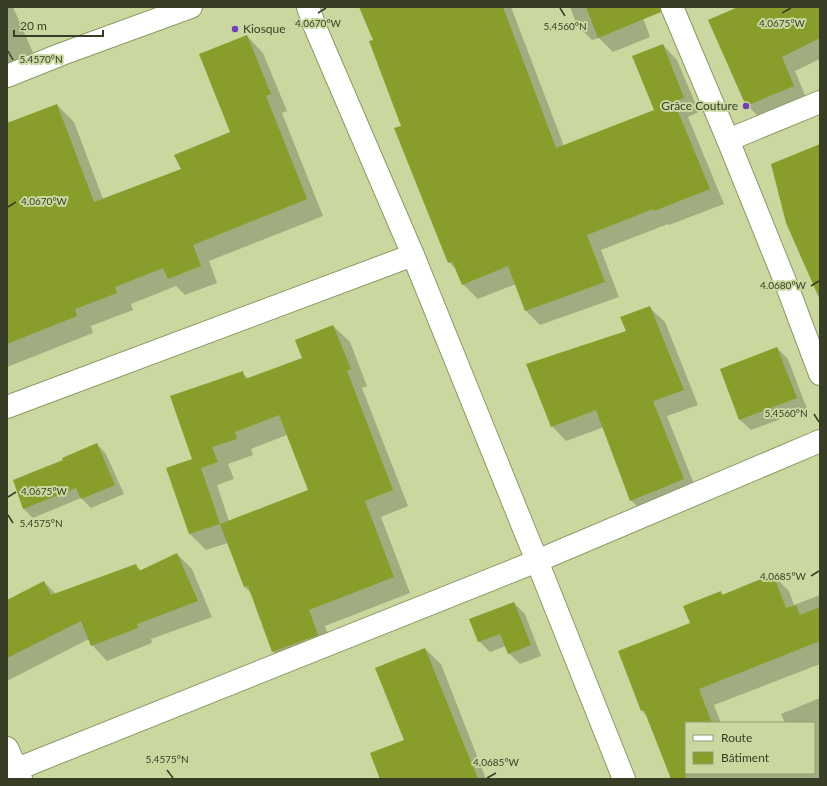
<svg xmlns="http://www.w3.org/2000/svg" width="827" height="786" viewBox="0 0 827 786" font-family="Lato,sans-serif">
  <rect width="100%" height="100%" fill="#cad8a0"/>
  <g fill="#0003" fill-rule="evenodd">
    <path d="M 7,7 L 13,7 L 34,55 L 7,67 Z"/>
    <path d="M 360,7 L 511,7 L 564,146 L 656,110 L 663,45 L 677,60 L 699,112 L 688,117 L 724,204 L 669,225 L 668,224 L 601,250 L 619,297 L 540,325 L 526,311 L 516,284 L 478,299 L 463,284 L 458,271 L 449,262 L 374,40 Z"/>
    <path d="M 570,7 L 639,7 L 650,37 L 613,52 L 599,38 L 592,40 L 577,25 Z"/>
    <path d="M 740,7 L 820,7 L 820,59 L 795,71 L 807,100 L 761,119 L 747,105 Z"/>
    <path d="M 247,36 L 263,53 L 287,111 L 282,113 L 323,216 L 209,261 L 217,283 L 185,295 L 176,286 L 131,304 L 133,310 L 91,326 L 93,333 L 7,367 L 7,121 L 8,121 L 10,123 L 57,105 L 74,122 L 103,199 L 182,170 L 232,132 Z"/>
    <path d="M 650,308 L 665,322 L 698,405 L 667,416 L 698,494 L 646,515 L 631,500 L 604,427 L 566,441 L 552,426 L 627,332 Z"/>
    <path d="M 333,326 L 350,342 L 367,386 L 362,388 L 408,506 L 381,517 L 410,593 L 325,626 L 334,651 L 289,668 L 273,651 L 252,594 L 245,587 L 228,543 L 206,550 L 190,534 L 168,468 L 194,460 L 242,373 L 249,379 L 303,358 ZM 287,435 L 309,490 L 229,521 L 217,485 L 234,479 L 228,464 L 253,455 L 251,449 Z"/>
    <path d="M 777,348 L 788,359 L 807,409 L 751,430 L 740,420 Z"/>
    <path d="M 97,444 L 106,454 L 124,494 L 91,508 L 81,498 L 33,518 L 24,509 L 14,480 L 65,461 Z"/>
    <path d="M 177,554 L 192,569 L 212,617 L 151,639 L 152,643 L 107,661 L 92,645 L 89,639 L 9,680 L 7,678 L 7,601 L 44,582 L 56,594 L 136,566 L 142,571 Z"/>
    <path d="M 773,575 L 789,591 L 794,605 L 820,595 L 820,664 L 714,705 L 721,723 L 686,723 L 686,773 L 814,773 L 814,723 L 785,723 L 781,714 L 820,698 L 820,779 L 672,779 L 648,717 L 642,711 L 619,652 L 691,624 L 721,593 L 723,595 Z"/>
    <path d="M 514,603 L 525,614 L 541,656 L 520,664 L 509,653 L 506,646 L 490,652 L 479,641 Z"/>
    <path d="M 425,649 L 441,664 L 486,779 L 381,779 L 406,740 Z"/>
  </g>
  <g fill="#899e2a" fill-rule="evenodd">
    <path d="M 359,7 L 503,7 L 556,148 L 654,110 L 632,56 L 663,44 L 684,98 L 674,102 L 710,189 L 654,211 L 653,209 L 587,235 L 605,282 L 525,311 L 508,266 L 462,285 L 452,261 L 448,263 L 394,128 L 401,126 L 369,41 L 373,40 Z"/>
    <path d="M 586,7 L 660,7 L 661,12 L 598,38 Z"/>
    <path d="M 738,7 L 820,7 L 820,38 L 782,57 L 794,86 L 746,106 L 708,20 Z"/>
    <path d="M 247,35 L 271,94 L 266,96 L 307,199 L 193,245 L 201,266 L 168,279 L 163,268 L 115,287 L 117,293 L 75,309 L 77,316 L 7,344 L 7,123 L 57,104 L 94,202 L 181,169 L 174,155 L 230,132 L 199,54 Z"/>
    <path d="M 820,144 L 820,300 L 786,223 L 771,164 Z"/>
    <path d="M 650,306 L 684,390 L 653,401 L 684,479 L 630,501 L 596,410 L 551,427 L 526,364 L 626,331 L 620,317 Z"/>
    <path d="M 333,325 L 351,369 L 347,371 L 393,490 L 365,501 L 394,577 L 309,610 L 318,635 L 272,652 L 248,586 L 244,587 L 220,524 L 189,534 L 166,468 L 192,459 L 170,396 L 243,371 L 245,379 L 302,358 L 295,340 ZM 279,415 L 308,490 L 220,524 L 201,468 L 218,462 L 212,447 L 237,439 L 235,432 Z"/>
    <path d="M 777,347 L 797,398 L 739,420 L 720,369 Z"/>
    <path d="M 97,443 L 115,485 L 81,499 L 76,488 L 23,509 L 13,480 L 63,460 L 62,458 Z"/>
    <path d="M 177,553 L 198,601 L 137,624 L 138,628 L 91,646 L 81,621 L 7,658 L 7,600 L 44,581 L 51,595 L 136,564 L 139,571 Z"/>
    <path d="M 773,574 L 786,608 L 796,605 L 800,615 L 820,607 L 820,641 L 699,689 L 712,723 L 686,723 L 686,779 L 671,779 L 644,710 L 641,711 L 618,651 L 690,623 L 683,606 L 721,591 L 722,595 Z"/>
    <path d="M 514,602 L 531,645 L 508,654 L 500,634 L 478,642 L 469,619 Z"/>
    <path d="M 425,648 L 478,779 L 380,779 L 370,753 L 404,740 L 375,668 Z"/>
  </g>
  <g fill="none" stroke-linecap="round" stroke-linejoin="round">
    <defs>
      <g id="minor">
        <path d="M 308,7 L 315,27 L 413,255 L 537,561 L 624,779"/>
        <path d="M 672,7 L 728,140 L 787,286 L 820,374"/>
        <path d="M 7,76 L 62,54 L 191,7"/>
        <path d="M 728,140 L 820,102"/>
        <path d="M 7,407 L 413,255"/>
        <path d="M 7,748 L 21,779"/>
        <path d="M 7,773 L 537,561 L 820,441"/>
      </g>
    </defs>
    <use href="#minor" stroke="#8c9963" stroke-width="24"/>
    <use href="#minor" stroke="#fff" stroke-width="22"/>
  </g>
  <path fill="none" stroke="#383d26" stroke-width="1.5" d="M 560,8 L 565,16M 318,13 L 326,8M 782,13 L 791,8M 8,51 L 13,60M 8,207 L 16,202M 811,286 L 819,281M 814,414 L 819,422M 8,497 L 16,492M 8,515 L 13,523M 811,576 L 819,571M 167,770 L 173,778M 487,778 L 496,773"/>
  <g fill="#713fb6" stroke="#cad8a0" stroke-width="1.5">
    <circle cx="235" cy="29" r="4"/>
    <circle cx="746" cy="106" r="4"/>
  </g>
  <g text-anchor="middle" stroke-width="4" stroke-linejoin="round" paint-order="stroke">
    <g font-size="12" fill="#383d26" stroke="#cad8a0" text-anchor="start">
      <text x="243" y="33">Kiosque</text>
      <text x="738" y="110" text-anchor="end">Grâce Couture</text>
    </g>
  </g>
  <g font-size="10" text-anchor="middle" fill="#383d26" stroke="#cad8a0" stroke-width="4" stroke-linejoin="round" paint-order="stroke">
    <text x="318" y="27">4.0670°W</text>
    <text x="782" y="27">4.0675°W</text>
    <text x="565" y="30">5.4560°N</text>
    <text x="41" y="63">5.4570°N</text>
    <text x="44" y="205">4.0670°W</text>
    <text x="783" y="289">4.0680°W</text>
    <text x="786" y="417">5.4560°N</text>
    <text x="44" y="495">4.0675°W</text>
    <text x="41" y="527">5.4575°N</text>
    <text x="783" y="580">4.0685°W</text>
    <text x="167" y="763">5.4575°N</text>
    <text x="496" y="766">4.0685°W</text>
  </g>
  <rect width="827" height="786" fill="none" stroke="#383d26" stroke-width="16"/>
  <rect x="685" y="722" width="130" height="52" fill="#cad8a0" stroke="#909a6f"/>
  <rect x="693" y="735" width="20" height="6" fill="#ffffff" stroke="#909a6f"/>
  <text x="721" y="742" font-size="12" fill="#383d26">Route</text>
  <rect x="693" y="752" width="20" height="12" fill="#899e2a" stroke="#909a6f"/>
  <text x="721" y="762" font-size="12" fill="#383d26">Bâtiment</text>
  <path d="M14 30v6h89v-6" fill="none" stroke="#383d26" stroke-width="2"/>
  <text x="20" y="30" font-size="12" fill="#383d26" stroke="#cad8a0" stroke-width="3" paint-order="stroke">20 m</text>
</svg>
